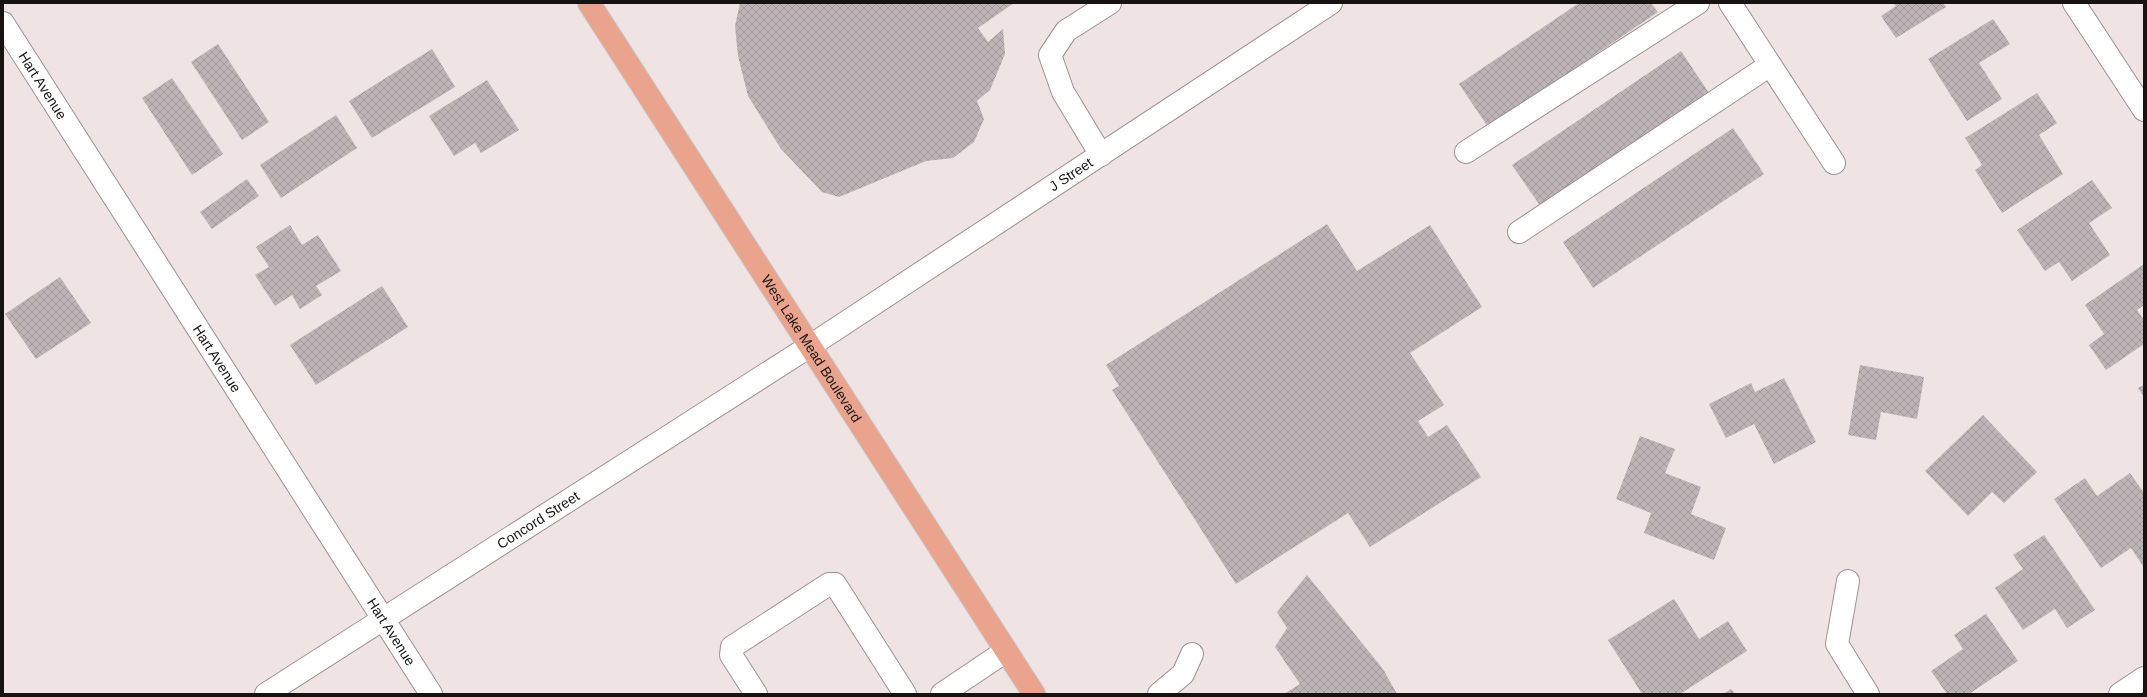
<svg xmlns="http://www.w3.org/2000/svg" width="2147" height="697" viewBox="0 0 2147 697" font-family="Helvetica,sans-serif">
  <defs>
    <pattern id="building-cross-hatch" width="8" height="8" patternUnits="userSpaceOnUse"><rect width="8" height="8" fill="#beb3b6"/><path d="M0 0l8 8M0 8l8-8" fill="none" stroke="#a3999c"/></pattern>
  </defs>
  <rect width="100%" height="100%" fill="#f0e3e3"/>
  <g fill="url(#building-cross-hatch)">
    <path d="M 1014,3 L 978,28 L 988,42 L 1003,29 L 1005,54 L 990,90 L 977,101 L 984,119 L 974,142 L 953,158 L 926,161 L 839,197 L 822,192 L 781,149 L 748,96 L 738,56 L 735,26 L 740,3 Z"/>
    <path d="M 1579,3 L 1651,3 L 1658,12 L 1488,127 L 1459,84 Z"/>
    <path d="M 1893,3 L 1943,3 L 1946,7 L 1896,38 L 1881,16 L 1896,6 Z"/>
    <path d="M 1993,19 L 2010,44 L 1979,63 L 2002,99 L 1967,121 L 1928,59 Z"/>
    <path d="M 218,44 L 269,122 L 242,140 L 191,62 Z"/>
    <path d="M 432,49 L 455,87 L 372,138 L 349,101 Z"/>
    <path d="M 1681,51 L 1709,93 L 1541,207 L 1512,165 Z"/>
    <path d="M 172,78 L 223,154 L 192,175 L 142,98 Z"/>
    <path d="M 487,80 L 519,130 L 481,153 L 475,143 L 454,156 L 429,116 Z"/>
    <path d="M 2037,93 L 2057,123 L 2039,135 L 2063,174 L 2002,213 L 1975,170 L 1982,165 L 1965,138 Z"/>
    <path d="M 336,115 L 357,148 L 281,198 L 260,165 Z"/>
    <path d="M 1733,128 L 1764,174 L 1593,288 L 1563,242 Z"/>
    <path d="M 247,179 L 259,196 L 212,229 L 200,212 Z"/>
    <path d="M 2092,180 L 2112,208 L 2089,223 L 2110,255 L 2072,281 L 2059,262 L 2045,271 L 2017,230 Z"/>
    <path d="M 1327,224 L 1357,271 L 1430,225 L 1482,307 L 1410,353 L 1444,405 L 1418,421 L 1428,437 L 1447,425 L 1481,477 L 1370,547 L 1348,513 L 1236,584 L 1112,390 L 1119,386 L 1106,365 Z"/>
    <path d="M 290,225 L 302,245 L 318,235 L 341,271 L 316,286 L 322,295 L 300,309 L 292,295 L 275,306 L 255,275 L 269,267 L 256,247 Z"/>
    <path d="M 2144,264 L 2144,305 L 2137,310 L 2144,320 L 2144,344 L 2106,370 L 2089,345 L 2104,334 L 2085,305 Z"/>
    <path d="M 60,277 L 91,323 L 36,359 L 5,314 Z"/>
    <path d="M 382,286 L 408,327 L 316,385 L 290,345 Z"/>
    <path d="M 1860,365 L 1924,377 L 1917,419 L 1881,412 L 1876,440 L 1848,435 Z"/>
    <path d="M 1784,378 L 1816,442 L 1774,464 L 1754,424 L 1726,438 L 1709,404 L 1751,383 L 1755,392 Z"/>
    <path d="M 2144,385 L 2144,397 L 2138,388 Z"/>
    <path d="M 1983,415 L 2037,472 L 2004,503 L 1992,492 L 1968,516 L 1925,471 Z"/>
    <path d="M 1640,436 L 1675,449 L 1665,473 L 1701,487 L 1691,514 L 1726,528 L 1714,560 L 1644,533 L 1651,513 L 1616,499 Z"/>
    <path d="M 2130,473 L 2144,493 L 2144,568 L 2131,548 L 2101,568 L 2054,499 L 2085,478 L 2097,496 Z"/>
    <path d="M 2044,535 L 2095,610 L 2067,628 L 2055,609 L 2023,630 L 1995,588 L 2023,569 L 2013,555 Z"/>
    <path d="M 1307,575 L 1383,669 L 1397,694 L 1284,694 L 1300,684 L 1275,647 L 1287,628 L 1277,612 Z"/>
    <path d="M 1674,599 L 1699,639 L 1728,621 L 1747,651 L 1680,694 L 1642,694 L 1608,640 Z"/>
    <path d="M 1986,614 L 2018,661 L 1969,694 L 1947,694 L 1931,671 L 1963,649 L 1954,635 Z"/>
    <path d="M 1731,689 L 1735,694 L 1723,694 Z"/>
  </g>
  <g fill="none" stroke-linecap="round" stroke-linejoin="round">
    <defs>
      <g id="minor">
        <path d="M 1730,3 L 1834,163"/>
        <path d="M 2074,3 L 2144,110"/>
        <path id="s1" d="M 3,23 L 431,694"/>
        <path d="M 1466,152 L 1698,3"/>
        <path d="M 1101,155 L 1063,92 L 1050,55 L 1066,31 L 1110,3"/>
        <path d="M 1519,232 L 1770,65"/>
        <path d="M 1848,581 L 1837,644 L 1868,694"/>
        <path id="s2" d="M 266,694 L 810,346 L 1331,3"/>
        <path d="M 756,694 L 731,655 L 732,647 L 829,584 L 835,584 L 905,694"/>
        <path d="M 942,694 L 1006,651"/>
        <path d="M 1159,694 L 1183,674 L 1192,654"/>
        <path d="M 2120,694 L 2144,678"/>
      </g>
      <g id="major">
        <path id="s3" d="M 589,3 L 1034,694"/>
      </g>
    </defs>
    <use href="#minor" stroke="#9d9191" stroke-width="24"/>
    <use href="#major" stroke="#c7c6c6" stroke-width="24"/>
    <use href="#minor" stroke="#fff" stroke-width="22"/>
    <use href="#major" stroke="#eaa38c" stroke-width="22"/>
  </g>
  <g text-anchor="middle" stroke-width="3.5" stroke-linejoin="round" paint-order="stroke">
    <g font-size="14" fill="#171313" stroke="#f0e3e3">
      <text dy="5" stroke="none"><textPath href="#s1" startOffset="74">Hart Avenue</textPath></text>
      <text dy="5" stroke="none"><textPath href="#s2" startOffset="958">J Street</textPath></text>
      <text dy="5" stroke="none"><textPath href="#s3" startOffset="411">West Lake Mead Boulevard</textPath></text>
      <text dy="5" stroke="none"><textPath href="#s1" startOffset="398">Hart Avenue</textPath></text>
      <text dy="5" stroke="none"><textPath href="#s2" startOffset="323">Concord Street</textPath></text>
      <text dy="5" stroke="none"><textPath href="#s1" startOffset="722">Hart Avenue</textPath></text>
    </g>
  </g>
  <rect width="2147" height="697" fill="none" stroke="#171313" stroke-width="8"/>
</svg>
